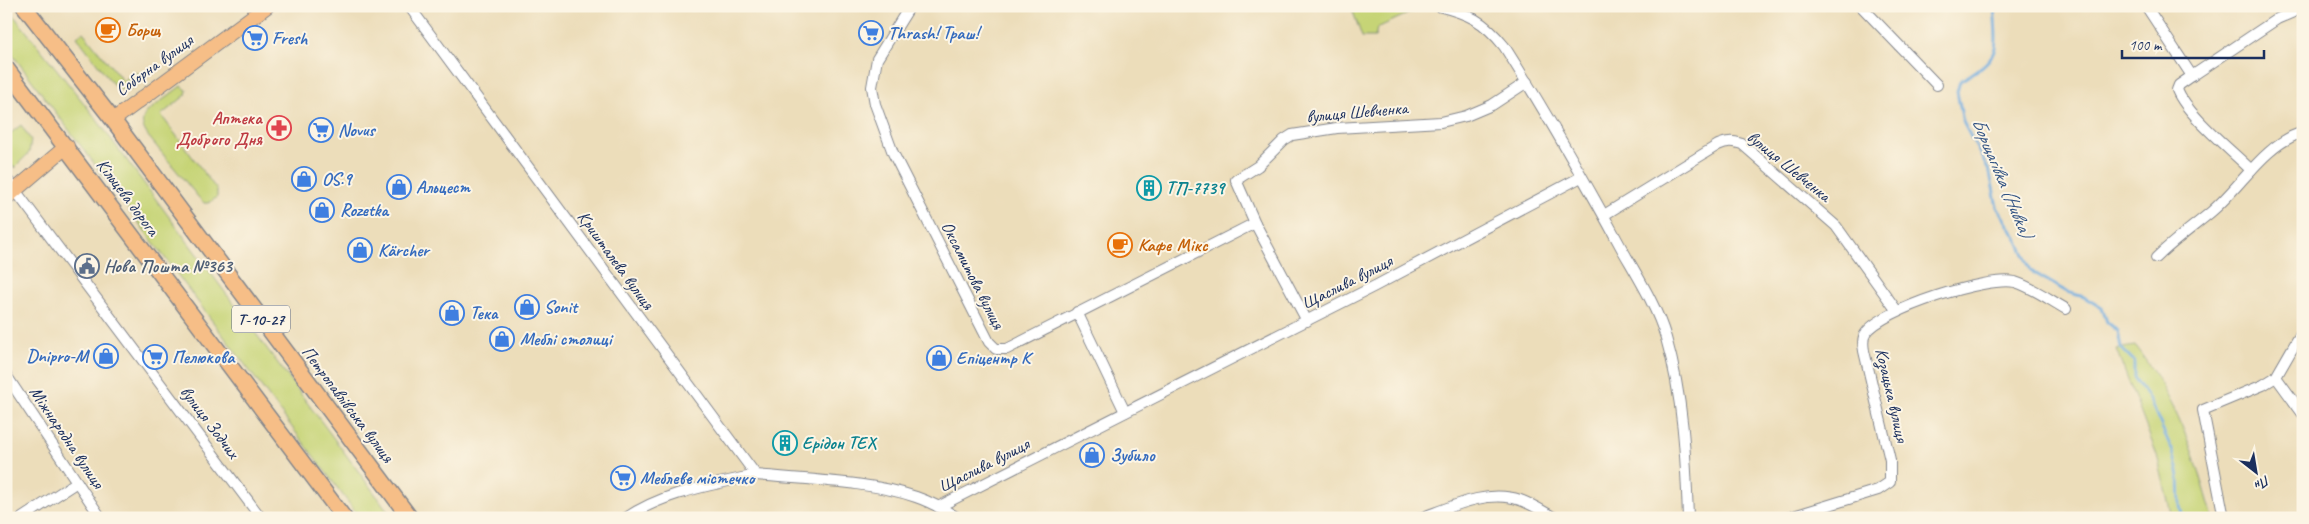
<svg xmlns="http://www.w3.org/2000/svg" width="2309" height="524" viewBox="0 0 2309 524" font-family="Caveat,sans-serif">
  <rect width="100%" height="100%" fill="#fcf5e5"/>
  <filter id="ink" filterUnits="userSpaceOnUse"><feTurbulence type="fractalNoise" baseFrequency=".02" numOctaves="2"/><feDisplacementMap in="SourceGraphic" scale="10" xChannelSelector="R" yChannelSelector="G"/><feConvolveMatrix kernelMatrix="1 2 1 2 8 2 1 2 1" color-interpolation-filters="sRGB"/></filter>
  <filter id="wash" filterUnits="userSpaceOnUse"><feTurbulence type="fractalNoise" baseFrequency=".0096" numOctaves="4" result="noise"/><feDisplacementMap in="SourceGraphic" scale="20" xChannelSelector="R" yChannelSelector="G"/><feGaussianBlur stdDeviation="1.12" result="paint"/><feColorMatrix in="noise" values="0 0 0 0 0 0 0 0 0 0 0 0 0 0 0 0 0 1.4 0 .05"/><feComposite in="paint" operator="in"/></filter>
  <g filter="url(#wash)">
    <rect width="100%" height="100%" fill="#ecddba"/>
    <g fill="#c6d476" stroke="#70826a">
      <path d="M 6,6 L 91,112 L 393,518 L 360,518 L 6,46 Z"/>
      <path d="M 1351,6 L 1416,6 L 1416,10 L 1377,28 L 1375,37 L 1362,37 Z"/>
      <path d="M 83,32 L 123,81 L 137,72 L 143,81 L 129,90 L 116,88 L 77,37 Z"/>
      <path d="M 181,86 L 187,90 L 186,95 L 161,115 L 217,190 L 217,197 L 209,203 L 204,203 L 199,198 L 148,136 C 142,127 140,120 147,112 Z"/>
      <path d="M 21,125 L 31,140 L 29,153 L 14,168 L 6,158 L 6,137 Z"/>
      <path d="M 2135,346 C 2176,399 2195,454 2213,518 L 2172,518 L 2157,455 L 2116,349 Z"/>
    </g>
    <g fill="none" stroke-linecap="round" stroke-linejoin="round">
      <path stroke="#6ba9dd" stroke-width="3" d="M 1994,6 C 1997,52 2002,56 1960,81 L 1957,92 L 1963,122 L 1990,173 L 1997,207 L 2018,241 L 2031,271 L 2067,292 L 2084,297 L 2102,308 L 2107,322 L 2118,331 L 2121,348 L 2134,361 L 2134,377 L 2150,401 L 2173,452 L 2179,476 L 2180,506 L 2183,518"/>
    </g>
  </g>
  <g filter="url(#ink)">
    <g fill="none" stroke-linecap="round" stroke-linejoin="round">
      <defs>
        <g id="minor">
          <path d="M 409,6 L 756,475 C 806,480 870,481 916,497 C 931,502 945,510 958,518"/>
          <path d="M 910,6 L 877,59 L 872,87 L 875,104 L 893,153 L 989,342 L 996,349 L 1007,349 L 1255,223"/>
          <path d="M 1438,6 C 1469,14 1483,20 1504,46 C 1546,112 1585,181 1622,249 C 1638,277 1657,307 1666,338 C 1683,396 1686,457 1688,518"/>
          <path d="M 1861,6 L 1937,85"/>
          <path d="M 2146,6 L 2192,76 L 2277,19 L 2303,8"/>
          <path d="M 2192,76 L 2179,85 L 2177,90 C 2187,115 2231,150 2251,170"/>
          <path d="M 6,178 L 261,518"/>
          <path d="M 1604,215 L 1718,145 C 1727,141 1732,141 1742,144 L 1836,226 L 1897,311"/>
          <path d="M 2156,258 C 2173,241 2193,227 2211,212 C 2242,186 2263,145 2303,132"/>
          <path d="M 1077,312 L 1125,412"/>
          <path d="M 1307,321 L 1255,223 L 1236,180 L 1258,166 L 1284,140 L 1292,135 L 1337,128 L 1441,122 L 1466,116 L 1492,105 L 1527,82"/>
          <path d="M 6,375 L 101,518"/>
          <path d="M 2276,377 L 2303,414"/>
          <path d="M 938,507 L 1375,286 L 1581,177"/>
          <path d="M 22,518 L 77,482"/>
          <path d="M 626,518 C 664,492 712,485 756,475"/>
          <path d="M 1421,518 C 1451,507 1487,489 1520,500 C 1532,504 1544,512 1555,518"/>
          <path d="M 1787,518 L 1878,490 L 1890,482 L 1890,460 L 1864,351 C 1863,345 1862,338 1866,333 C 1882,309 1987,276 2015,282 C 2032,287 2050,300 2066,309"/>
          <path d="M 2224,518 L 2203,410 L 2263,385 L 2276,377 L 2303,330"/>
        </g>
        <g id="major">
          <path d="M 113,120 L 267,6"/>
          <path d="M 6,198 L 67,146"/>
        </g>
        <g id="highway">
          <path d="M 24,6 L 113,120 L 410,518"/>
          <path d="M 6,68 L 344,518"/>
        </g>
      </defs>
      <use href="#minor" stroke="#84868c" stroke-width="12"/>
      <use href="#major" stroke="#84868c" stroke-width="16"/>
      <use href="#highway" stroke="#84868c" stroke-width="18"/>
      <use href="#minor" stroke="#fff" stroke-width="10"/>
      <use href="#major" stroke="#f6be87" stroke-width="14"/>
      <use href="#highway" stroke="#f6be87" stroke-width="15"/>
    </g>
  </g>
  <defs>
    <symbol id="cafe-ring" viewBox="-11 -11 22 22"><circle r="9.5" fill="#fcf5e5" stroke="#e8710a" stroke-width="1.5"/><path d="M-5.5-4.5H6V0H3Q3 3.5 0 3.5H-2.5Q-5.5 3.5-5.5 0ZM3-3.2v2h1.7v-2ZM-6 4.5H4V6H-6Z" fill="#e8710a"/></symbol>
    <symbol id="supermarket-ring" viewBox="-11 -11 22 22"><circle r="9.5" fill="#fcf5e5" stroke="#3f7fe0" stroke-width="1.5"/><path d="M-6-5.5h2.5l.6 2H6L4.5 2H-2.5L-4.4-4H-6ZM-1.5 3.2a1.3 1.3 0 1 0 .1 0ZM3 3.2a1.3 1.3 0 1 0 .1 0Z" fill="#3f7fe0"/></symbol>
    <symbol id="pharmacy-ring" viewBox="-11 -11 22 22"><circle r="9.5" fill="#fcf5e5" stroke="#e0444e" stroke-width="1.5"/><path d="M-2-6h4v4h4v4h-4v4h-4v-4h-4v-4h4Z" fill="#e0444e"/></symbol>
    <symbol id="shop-ring" viewBox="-11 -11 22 22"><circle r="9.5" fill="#fcf5e5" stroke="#3f7fe0" stroke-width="1.5"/><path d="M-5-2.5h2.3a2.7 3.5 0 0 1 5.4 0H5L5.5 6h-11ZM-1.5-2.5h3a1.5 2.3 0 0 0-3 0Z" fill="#3f7fe0"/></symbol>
    <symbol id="building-ring" viewBox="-11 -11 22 22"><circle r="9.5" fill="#fcf5e5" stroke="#0f9aa8" stroke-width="1.5"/><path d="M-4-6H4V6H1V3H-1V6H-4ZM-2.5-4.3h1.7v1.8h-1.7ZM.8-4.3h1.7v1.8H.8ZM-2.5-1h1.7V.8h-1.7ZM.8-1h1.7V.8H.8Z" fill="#0f9aa8"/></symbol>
    <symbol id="civic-ring" viewBox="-11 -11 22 22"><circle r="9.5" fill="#fcf5e5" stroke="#5c6f8a" stroke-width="1.5"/><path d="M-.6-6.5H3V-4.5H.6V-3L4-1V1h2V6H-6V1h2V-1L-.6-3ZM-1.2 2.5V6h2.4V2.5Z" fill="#5c6f8a"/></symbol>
  </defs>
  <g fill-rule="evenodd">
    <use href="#cafe-ring" x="94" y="16" width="28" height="28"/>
    <use href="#supermarket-ring" x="857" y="19" width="28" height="28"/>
    <use href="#supermarket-ring" x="241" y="24" width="28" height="28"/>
    <use href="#pharmacy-ring" x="265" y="114" width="28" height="28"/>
    <use href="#supermarket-ring" x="307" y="116" width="28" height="28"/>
    <use href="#shop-ring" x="290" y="165" width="28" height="28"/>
    <use href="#shop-ring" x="385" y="173" width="28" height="28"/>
    <use href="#building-ring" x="1135" y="174" width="28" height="28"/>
    <use href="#shop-ring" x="308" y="196" width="28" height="28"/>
    <use href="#cafe-ring" x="1106" y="231" width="28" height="28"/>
    <use href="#shop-ring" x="346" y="236" width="28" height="28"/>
    <use href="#civic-ring" x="73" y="252" width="28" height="28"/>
    <use href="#shop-ring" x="513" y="293" width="28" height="28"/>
    <use href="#shop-ring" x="438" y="299" width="28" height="28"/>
    <use href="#shop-ring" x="488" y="325" width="28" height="28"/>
    <use href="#shop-ring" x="92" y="342" width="28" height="28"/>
    <use href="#supermarket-ring" x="141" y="343" width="28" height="28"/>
    <use href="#shop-ring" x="925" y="344" width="28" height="28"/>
    <use href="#building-ring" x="771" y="429" width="28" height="28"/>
    <use href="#shop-ring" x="1078" y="441" width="28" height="28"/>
    <use href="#supermarket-ring" x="609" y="464" width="28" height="28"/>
  </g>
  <g text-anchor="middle" stroke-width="4" stroke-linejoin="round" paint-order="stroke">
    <rect fill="#fcf5e5" stroke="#5e6a86" stroke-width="1" x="232" y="305.5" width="58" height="27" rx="4"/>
    <g font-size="16" font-weight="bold" fill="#1b2f5e">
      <text x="261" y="325">Т-10-27</text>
    </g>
    <g font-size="18" font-weight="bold" fill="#c56008" stroke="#fcf5e5" text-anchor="start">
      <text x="126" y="36">Борщ</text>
      <text x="1138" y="251">Кафе Мікс</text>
    </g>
    <g font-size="18" font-weight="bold" fill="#366cbe" stroke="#fcf5e5" text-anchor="start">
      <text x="888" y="39">Thrash! Траш!</text>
      <text x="272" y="44">Fresh</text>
      <text x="338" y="136">Novus</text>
      <text x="322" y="185">OS.9</text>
      <text x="416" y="193">Альцест</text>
      <text x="340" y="216">Rozetka</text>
      <text x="378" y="256">Kärcher</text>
      <text x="544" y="313">Sonit</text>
      <text x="470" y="319">Тека</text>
      <text x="520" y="345">Меблі столиці</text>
      <text x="88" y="362" text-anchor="end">Dnipro-M</text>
      <text x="172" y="363">Пелюкова</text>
      <text x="956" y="364">Епіцентр К</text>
      <text x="1110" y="461">Зубило</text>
      <text x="640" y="484">Меблеве містечко</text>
    </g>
    <g font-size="18" fill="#1b2f5e" stroke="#fcf5e5">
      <text transform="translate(154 65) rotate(-36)" y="6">Соборна вулиця</text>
      <text transform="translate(1357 112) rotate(-5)" y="6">вулиця Шевченка</text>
      <text transform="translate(1789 166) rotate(39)" y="6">вулиця Шевченка</text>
      <text transform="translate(128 197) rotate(53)" y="6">Кільцева дорога</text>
      <text transform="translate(616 260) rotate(54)" y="6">Кришталева вулиця</text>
      <text transform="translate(973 275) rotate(63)" y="6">Оксамитова вулиця</text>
      <text transform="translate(1347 282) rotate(-27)" y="6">Щаслива вулиця</text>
      <text transform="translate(1892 395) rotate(77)" y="6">Козацька вулиця</text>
      <text transform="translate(348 404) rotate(53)" y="6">Петропавлівська вулиця</text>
      <text transform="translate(210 422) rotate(53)" y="6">вулиця Зодчих</text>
      <text transform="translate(67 437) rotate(56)" y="6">Міжнародна вулиця</text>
      <text transform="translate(984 465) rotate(-27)" y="6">Щаслива вулиця</text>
    </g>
    <g font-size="18" font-weight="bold" fill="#be3a42" stroke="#fcf5e5" text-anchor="end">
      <text x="262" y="124">Аптека<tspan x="262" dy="21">Доброго Дня</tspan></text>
    </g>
    <g font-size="18" font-weight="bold" fill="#0d838f" stroke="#fcf5e5" text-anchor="start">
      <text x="1166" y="194">ТП-7739</text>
      <text x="802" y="449">Ерідон ТЕХ</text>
    </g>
    <g font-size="18" font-weight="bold" fill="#4e5e75" stroke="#fcf5e5" text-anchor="start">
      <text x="104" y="272">Нова Пошта №363</text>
    </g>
    <g font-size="19" font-style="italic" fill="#335484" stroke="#fcf5e5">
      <text transform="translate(2003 177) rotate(67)" y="7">Борщагівка (Нивка)</text>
    </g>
  </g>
  <rect width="2309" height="524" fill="none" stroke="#fcf5e5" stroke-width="25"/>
  <g transform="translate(2256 472) rotate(149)" stroke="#fcf5e5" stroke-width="4" paint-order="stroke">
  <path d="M0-4L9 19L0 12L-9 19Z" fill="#1b2f5e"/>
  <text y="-8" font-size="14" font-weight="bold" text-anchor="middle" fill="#1b2f5e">Пн</text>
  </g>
  <path d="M2122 50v8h142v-8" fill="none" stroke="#1b2f5e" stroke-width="2.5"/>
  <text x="2129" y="50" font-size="15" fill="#1b2f5e" stroke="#fcf5e5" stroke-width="4" paint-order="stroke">100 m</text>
</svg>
